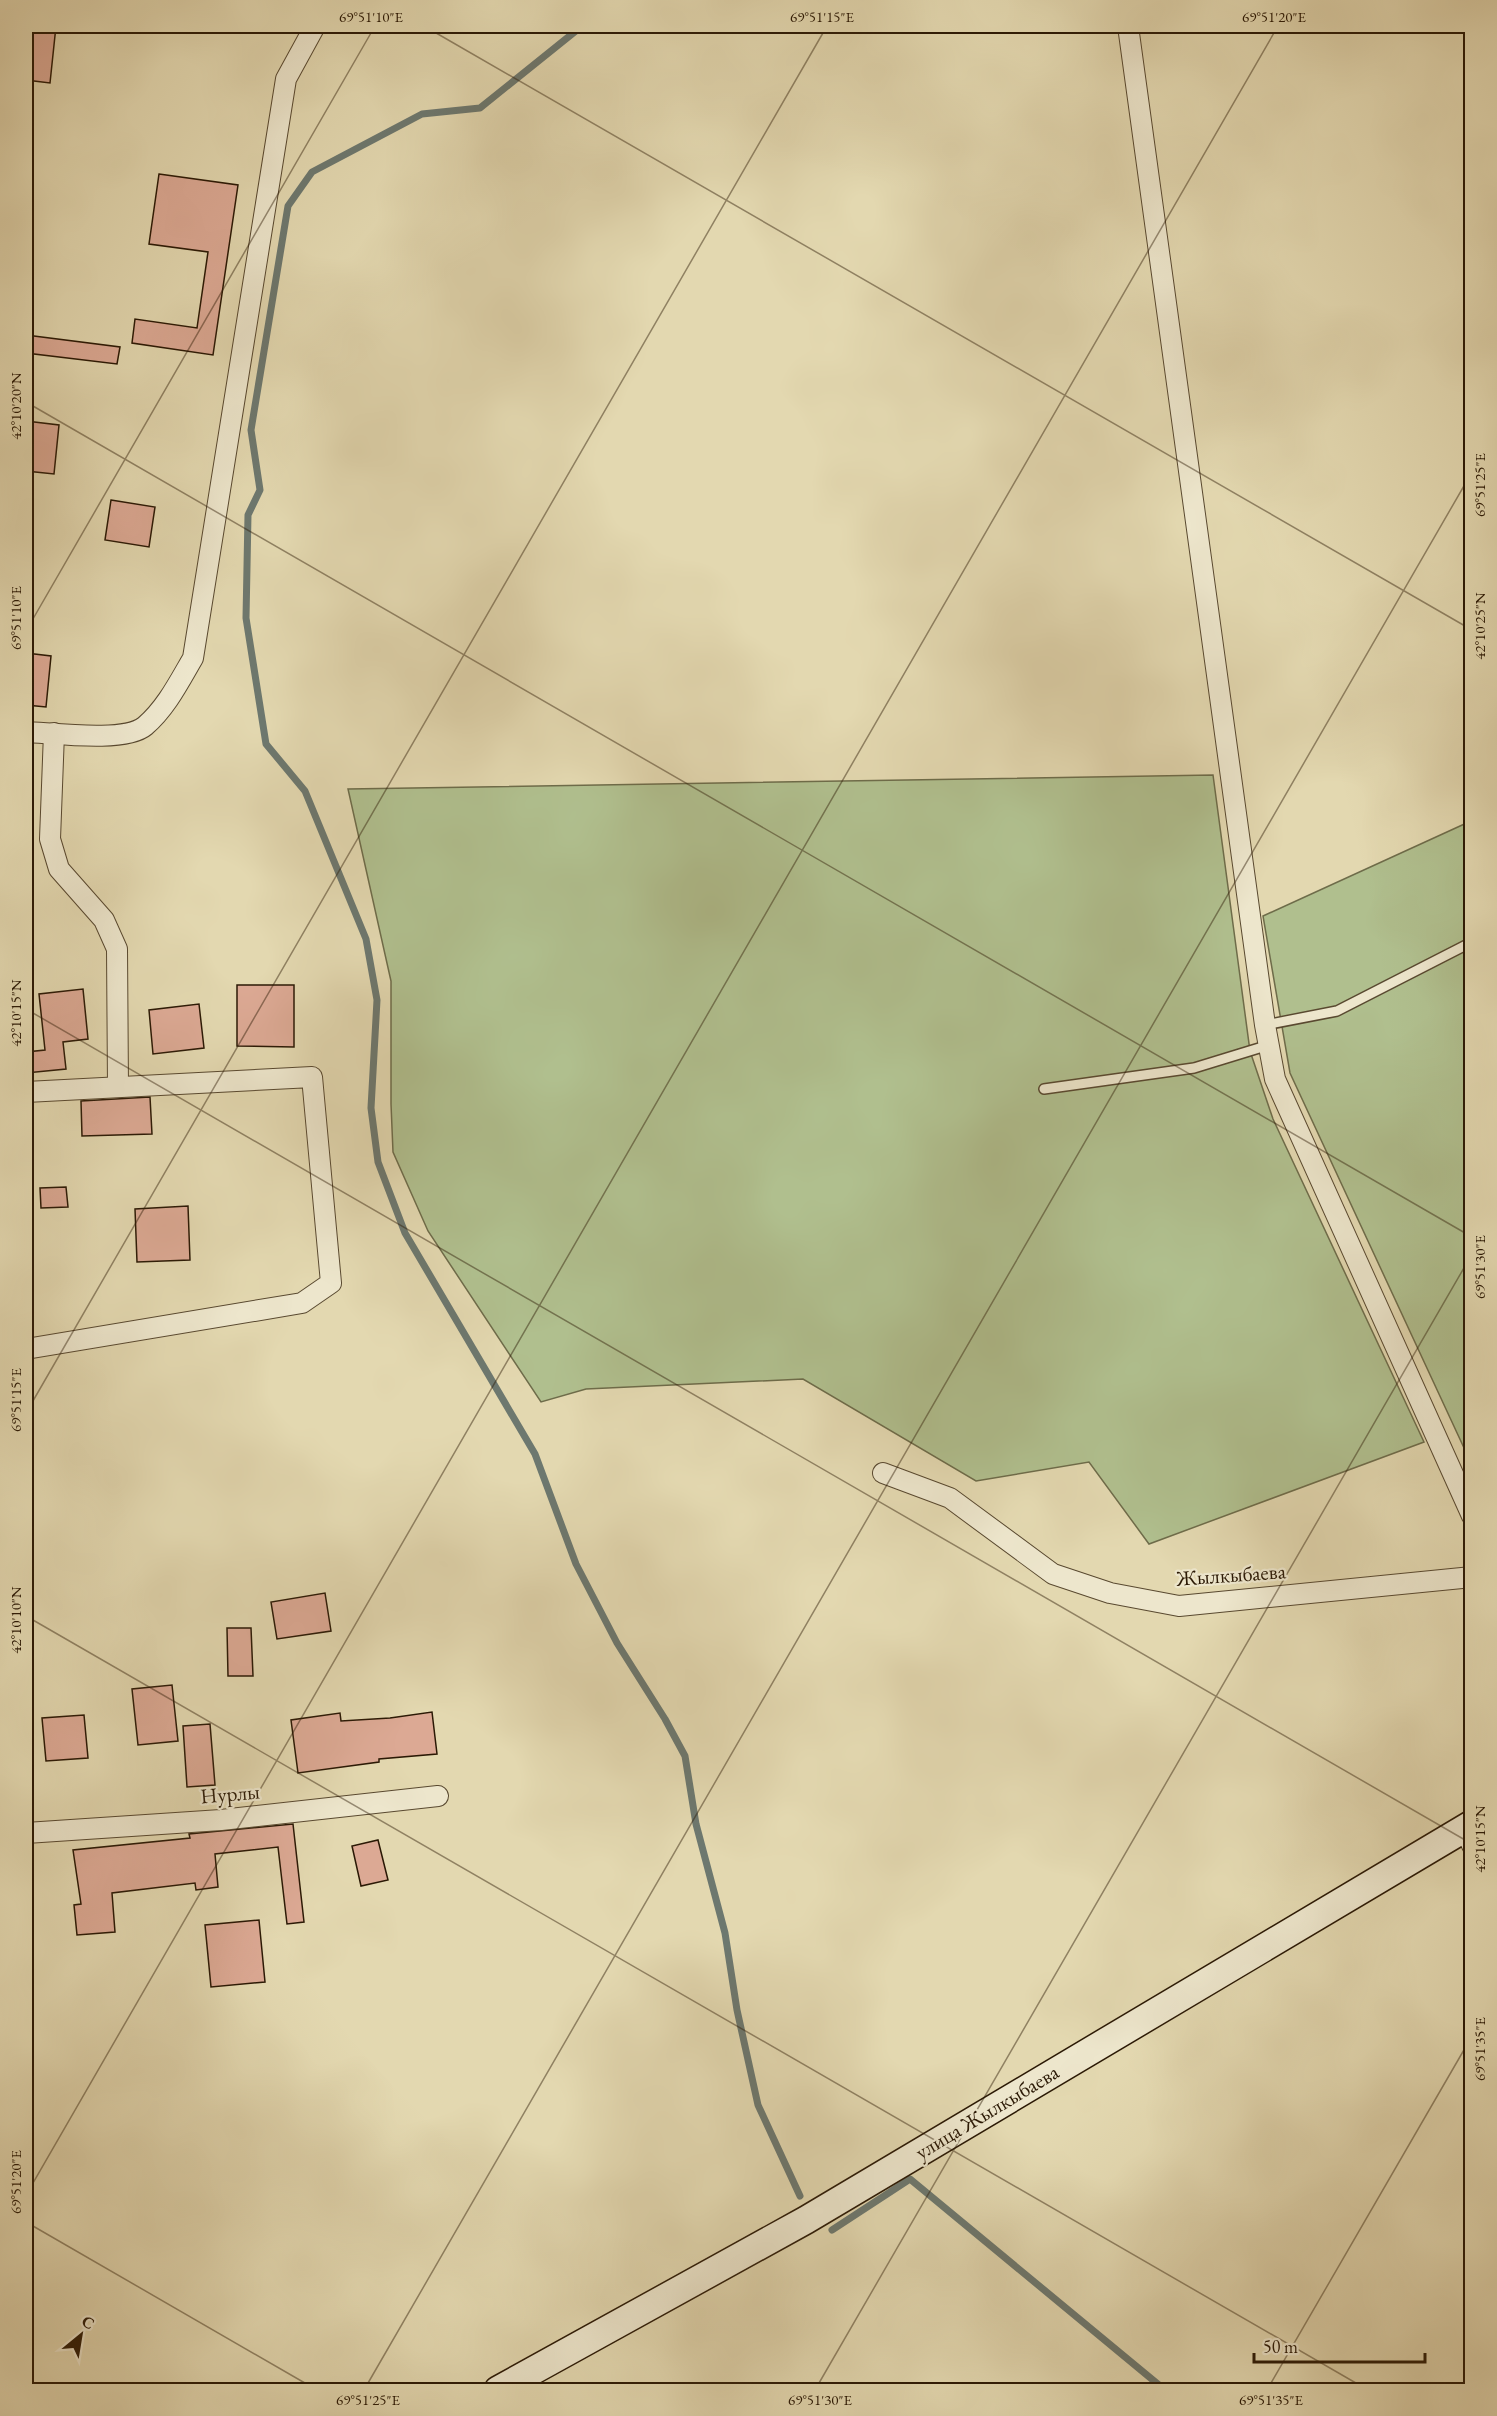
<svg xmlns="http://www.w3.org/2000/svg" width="1497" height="2416" viewBox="0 0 1497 2416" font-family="'EB Garamond',serif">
  <rect width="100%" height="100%" fill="#e3d8b0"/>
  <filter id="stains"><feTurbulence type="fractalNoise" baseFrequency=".00333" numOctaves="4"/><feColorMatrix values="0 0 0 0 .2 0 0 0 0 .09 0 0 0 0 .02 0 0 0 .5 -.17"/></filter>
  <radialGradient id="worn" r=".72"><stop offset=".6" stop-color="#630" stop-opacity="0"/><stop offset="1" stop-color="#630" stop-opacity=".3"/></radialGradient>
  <g fill="#b0bf8e" stroke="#6e6c4a" stroke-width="1.5">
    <path d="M 1213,775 L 1250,1051 L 1273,1119 L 1424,1442 L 1149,1544 L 1089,1462 L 976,1481 L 803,1379 L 586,1389 L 541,1402 L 428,1231 L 393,1152 L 391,1104 L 391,981 L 348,789 Z"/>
    <path d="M 1471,821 L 1471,1463 L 1290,1073 L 1263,916 Z"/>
  </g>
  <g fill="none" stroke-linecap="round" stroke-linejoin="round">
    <g stroke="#6d786f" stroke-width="7">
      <path d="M 582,26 L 480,108 L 422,114 L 312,172 L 288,206 L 251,430 L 260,490 L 248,515 L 246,618 L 266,744 L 305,791 L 366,939 L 377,1000 L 371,1108 L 378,1162 L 405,1233 L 535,1454 L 576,1564 L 617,1643 L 665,1719 L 685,1756 L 696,1824 L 725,1933 L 737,2010 L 758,2105 L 800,2196"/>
      <path d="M 832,2230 L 910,2179 L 1165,2390"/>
    </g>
  </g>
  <g fill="#dca994" stroke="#2b1905" stroke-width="1.5">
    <path d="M 26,26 L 56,26 L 50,83 L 26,80 Z"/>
    <path d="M 159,174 L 238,185 L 213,355 L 132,343 L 135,319 L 197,328 L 208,252 L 149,244 Z"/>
    <path d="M 26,335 L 120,347 L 117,364 L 26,353 Z"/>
    <path d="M 26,421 L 59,425 L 54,474 L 26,471 Z"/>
    <path d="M 111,500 L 155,507 L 149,547 L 105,540 Z"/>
    <path d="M 26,653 L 51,656 L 46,707 L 26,705 Z"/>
    <path d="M 237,985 L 294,985 L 294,1047 L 237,1046 Z"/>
    <path d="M 83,989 L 88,1039 L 63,1042 L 66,1069 L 26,1073 L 26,1052 L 45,1050 L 39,994 Z"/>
    <path d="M 199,1004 L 204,1048 L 153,1054 L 149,1010 Z"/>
    <path d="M 150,1097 L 152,1134 L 82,1136 L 81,1101 Z"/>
    <path d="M 66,1187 L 68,1207 L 41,1208 L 40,1188 Z"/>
    <path d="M 188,1206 L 190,1260 L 137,1262 L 135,1209 Z"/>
    <path d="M 325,1593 L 331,1631 L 277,1639 L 271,1602 Z"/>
    <path d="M 227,1628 L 251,1628 L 253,1676 L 228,1676 Z"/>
    <path d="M 172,1685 L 178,1741 L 138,1745 L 132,1689 Z"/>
    <path d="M 432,1712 L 437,1754 L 379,1759 L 379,1762 L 298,1773 L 291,1720 L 340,1713 L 341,1721 L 390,1718 Z"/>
    <path d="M 84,1715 L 88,1758 L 46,1761 L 42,1718 Z"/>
    <path d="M 210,1724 L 215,1785 L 187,1787 L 183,1726 Z"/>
    <path d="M 293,1824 L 304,1922 L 287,1924 L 278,1847 L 215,1854 L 218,1887 L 196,1890 L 195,1883 L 112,1893 L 115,1932 L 77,1935 L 74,1905 L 81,1904 L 73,1850 L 190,1838 L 189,1834 Z"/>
    <path d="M 378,1840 L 388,1880 L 361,1886 L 352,1846 Z"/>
    <path d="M 259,1920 L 265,1982 L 211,1987 L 205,1925 Z"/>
  </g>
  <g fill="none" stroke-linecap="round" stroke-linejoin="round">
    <defs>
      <g id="service">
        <path d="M 1265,1025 L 1337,1011 L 1472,942"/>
        <path d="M 1044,1089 L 1194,1068 L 1269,1045"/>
      </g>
      <g id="minor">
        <path d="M 1128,26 L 1265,1025 L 1275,1079 L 1472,1516"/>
        <path d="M 26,732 C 53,733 125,743 145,726 C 166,708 179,682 193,658 L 286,79 L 315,26"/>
        <path d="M 54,733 L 50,839 L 59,869 L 104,920 L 117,949 L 118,1087"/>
        <path d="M 26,1092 L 312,1077 L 331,1283 L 302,1303 L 26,1349"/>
        <path d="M 883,1473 L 950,1498 L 1053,1574 L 1110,1593 L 1179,1606 L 1472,1577"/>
        <path d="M 1464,1828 L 1472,1845"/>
        <path d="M 26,1833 L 221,1820 L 438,1796"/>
      </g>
      <path id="secondary" d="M 498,2390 L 806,2220 L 1472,1824"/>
    </defs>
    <use href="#service" stroke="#594930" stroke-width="12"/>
    <use href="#minor" stroke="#594930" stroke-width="22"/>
    <use href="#secondary" stroke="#2b1905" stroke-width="30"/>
    <use href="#service" stroke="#ede6cc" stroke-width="9"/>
    <use href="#minor" stroke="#ede6cc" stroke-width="20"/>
    <use href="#secondary" stroke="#ede6cc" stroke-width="27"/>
  </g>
  <path fill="none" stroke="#2b1905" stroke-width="1.5" stroke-opacity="0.45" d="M 424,26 L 1472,630M 26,402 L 1472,1237M 26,631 L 375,26M 26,1009 L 1472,1844M 26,1413 L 827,26M 26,1616 L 1368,2390M 26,2195 L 1278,26M 26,2222 L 317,2390M 364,2390 L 1472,472M 815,2390 L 1472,1254M 1267,2390 L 1472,2036"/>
  <g text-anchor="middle" stroke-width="4.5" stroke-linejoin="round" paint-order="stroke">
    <g font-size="21" fill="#2b1905" stroke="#ede6cc">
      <text transform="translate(1231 1575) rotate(-4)" y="7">Жылкыбаева</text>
      <text transform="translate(230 1794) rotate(-5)" y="7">Нурлы</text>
      <text transform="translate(987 2112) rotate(-31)" y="7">улица Жылкыбаева</text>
    </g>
  </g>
  <rect width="1497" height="2416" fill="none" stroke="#e3d8b0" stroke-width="66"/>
  <g transform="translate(81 2335) rotate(30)" stroke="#ede6cc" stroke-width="4.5" paint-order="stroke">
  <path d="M0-4.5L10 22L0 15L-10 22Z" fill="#2b1905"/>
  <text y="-9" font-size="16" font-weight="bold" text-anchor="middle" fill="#2b1905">С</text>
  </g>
  <path d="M1254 2353v9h171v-9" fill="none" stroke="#2b1905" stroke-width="3"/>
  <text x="1263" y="2353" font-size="18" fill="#2b1905" stroke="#ede6cc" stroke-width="4.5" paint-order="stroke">50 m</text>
  <rect x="33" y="33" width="1431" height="2350" fill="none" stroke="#2b1905" stroke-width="2"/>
  <g font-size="15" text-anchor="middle" fill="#2b1905">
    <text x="371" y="22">69°51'10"E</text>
    <text x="822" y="22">69°51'15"E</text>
    <text x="1274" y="22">69°51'20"E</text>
    <text transform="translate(16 406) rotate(-90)" y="5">42°10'20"N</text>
    <text transform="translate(1480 485) rotate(-90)" y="5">69°51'25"E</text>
    <text transform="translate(16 618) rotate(-90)" y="5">69°51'10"E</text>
    <text transform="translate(1480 626) rotate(-90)" y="5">42°10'25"N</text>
    <text transform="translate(16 1013) rotate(-90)" y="5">42°10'15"N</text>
    <text transform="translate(1480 1267) rotate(-90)" y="5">69°51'30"E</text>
    <text transform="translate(16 1400) rotate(-90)" y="5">69°51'15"E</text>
    <text transform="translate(16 1620) rotate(-90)" y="5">42°10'10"N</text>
    <text transform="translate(1480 1839) rotate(-90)" y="5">42°10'15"N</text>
    <text transform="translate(1480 2049) rotate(-90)" y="5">69°51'35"E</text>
    <text transform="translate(16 2182) rotate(-90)" y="5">69°51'20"E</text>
    <text x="368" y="2405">69°51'25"E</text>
    <text x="820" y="2405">69°51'30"E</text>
    <text x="1271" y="2405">69°51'35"E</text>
  </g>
  <rect width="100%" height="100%" filter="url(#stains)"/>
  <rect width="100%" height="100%" fill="url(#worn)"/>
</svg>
